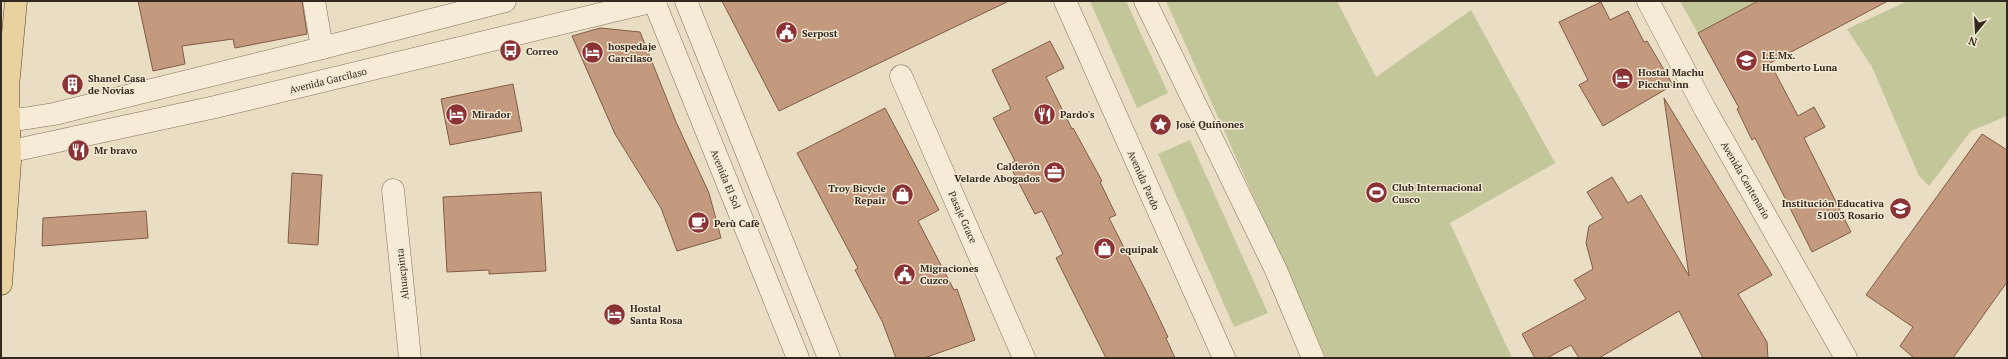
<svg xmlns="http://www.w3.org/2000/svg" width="2008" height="359" viewBox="0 0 2008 359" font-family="'PT Serif',serif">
  <rect width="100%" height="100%" fill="#e9dec4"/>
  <g fill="#c2c699">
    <path d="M 1090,1 L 1126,1 L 1168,93 L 1137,108 Z"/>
    <path d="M 1166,1 L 1337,1 L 1376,77 L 1471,10 L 1555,163 L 1450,223 L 1512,358 L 1326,358 Z"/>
    <path d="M 1680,1 L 1752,1 L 1754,3 L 1698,33 Z"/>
    <path d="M 1908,1 L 2007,1 L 2007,116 L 1971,131 L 1929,186 L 1919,176 L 1872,67 L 1847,29 Z"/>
    <path d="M 1190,140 L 1268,313 L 1234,327 L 1158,154 Z"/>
  </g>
  <g fill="#c49a7e" stroke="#7f5b45">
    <path d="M 138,1 L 302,1 L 307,34 L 235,48 L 233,39 L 182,46 L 185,64 L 153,71 Z"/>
    <path d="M 722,1 L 1009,1 L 779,111 Z"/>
    <path d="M 1758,1 L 1888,1 L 1770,63 L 1798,116 L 1814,107 L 1825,127 L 1804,138 L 1851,232 L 1812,252 L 1755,138 L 1752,140 L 1737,109 L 1739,108 L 1698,33 Z"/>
    <path d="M 1601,2 L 1610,20 L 1628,11 L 1644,42 L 1647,41 L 1673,85 L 1603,126 L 1579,85 L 1588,80 L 1559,22 Z"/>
    <path d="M 600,28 L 640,32 L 676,122 L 709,193 L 721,238 L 677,251 L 661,208 L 615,134 L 572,36 Z"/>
    <path d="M 1050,41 L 1064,68 L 1046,77 L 1072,129 L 1073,128 L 1102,181 L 1100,182 L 1116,215 L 1109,218 L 1148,295 L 1168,337 L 1166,338 L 1175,358 L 1106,358 L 1056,258 L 1063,254 L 1042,211 L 1035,214 L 1009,164 L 1015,161 L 993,118 L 1011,109 L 992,70 Z"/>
    <path d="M 513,84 L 522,131 L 450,145 L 441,99 Z"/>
    <path d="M 1664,98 L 1772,275 L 1738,294 L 1767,342 L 1768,358 L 1703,358 L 1679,311 L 1599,358 L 1579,358 L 1571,345 L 1547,358 L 1535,358 L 1522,334 L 1586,299 L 1574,280 L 1593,269 L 1586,243 L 1589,226 L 1603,218 L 1587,192 L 1612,177 L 1628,203 L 1641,195 L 1689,276 Z"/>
    <path d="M 885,108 L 939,210 L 918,221 L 954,290 L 957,289 L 975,340 L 924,358 L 896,358 L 882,321 L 855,270 L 858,268 L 797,153 Z"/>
    <path d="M 1982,134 L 2007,150 L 2007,282 L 1953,358 L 1914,358 L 1900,346 L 1913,327 L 1866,295 Z"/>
    <path d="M 292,173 L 322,175 L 318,245 L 288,243 Z"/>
    <path d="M 541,192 L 546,271 L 489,274 L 489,270 L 447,272 L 443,197 Z"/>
    <path d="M 146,211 L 148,238 L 42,246 L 43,218 Z"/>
  </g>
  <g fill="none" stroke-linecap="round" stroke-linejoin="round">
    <defs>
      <g id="minor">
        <path d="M 314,1 L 322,48"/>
        <path d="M 654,1 L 798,358"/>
        <path d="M 686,1 L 829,358"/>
        <path d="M 1065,1 L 1224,358"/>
        <path d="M 1145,1 L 1276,270 L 1313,358"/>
        <path d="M 1648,1 L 1705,109 L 1846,358"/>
        <path d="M 901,76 L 1024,358"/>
        <path d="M 9,117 L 22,119 L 54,114 L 322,48 L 505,1"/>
        <path d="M 10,148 L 21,149 L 215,107 L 654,1"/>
        <path d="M 393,190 L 410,358"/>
      </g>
      <path id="major" d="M 1,284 L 10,162 L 8,87 L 16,1"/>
    </defs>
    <use href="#minor" stroke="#82705c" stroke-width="23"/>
    <use href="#major" stroke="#503f30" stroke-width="23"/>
    <use href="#minor" stroke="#f5ebd7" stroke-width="22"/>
    <use href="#major" stroke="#e9d1a0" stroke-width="22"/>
  </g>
  <defs>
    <symbol id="civic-disc" viewBox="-11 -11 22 22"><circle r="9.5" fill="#8b3235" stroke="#f2e8d3"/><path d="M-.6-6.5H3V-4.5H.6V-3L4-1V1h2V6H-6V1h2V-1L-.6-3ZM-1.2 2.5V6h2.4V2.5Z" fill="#fff"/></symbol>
    <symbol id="bus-disc" viewBox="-11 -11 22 22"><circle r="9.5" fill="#8b3235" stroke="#f2e8d3"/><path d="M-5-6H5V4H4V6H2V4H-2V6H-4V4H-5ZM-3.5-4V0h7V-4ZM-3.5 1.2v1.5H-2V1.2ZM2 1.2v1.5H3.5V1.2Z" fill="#fff"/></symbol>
    <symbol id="hotel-disc" viewBox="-11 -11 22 22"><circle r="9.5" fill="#8b3235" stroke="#f2e8d3"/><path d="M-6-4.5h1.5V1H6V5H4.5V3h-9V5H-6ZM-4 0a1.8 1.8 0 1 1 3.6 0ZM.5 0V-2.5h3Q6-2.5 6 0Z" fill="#fff"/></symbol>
    <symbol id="school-disc" viewBox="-11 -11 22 22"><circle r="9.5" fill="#8b3235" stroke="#f2e8d3"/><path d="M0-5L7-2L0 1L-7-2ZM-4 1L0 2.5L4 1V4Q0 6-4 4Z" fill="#fff"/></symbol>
    <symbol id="building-disc" viewBox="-11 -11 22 22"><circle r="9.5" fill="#8b3235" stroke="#f2e8d3"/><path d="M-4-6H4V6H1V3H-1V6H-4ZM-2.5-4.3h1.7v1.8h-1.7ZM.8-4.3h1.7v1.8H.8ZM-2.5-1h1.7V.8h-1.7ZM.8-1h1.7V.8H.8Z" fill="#fff"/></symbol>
    <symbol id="restaurant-disc" viewBox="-11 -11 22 22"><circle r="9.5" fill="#8b3235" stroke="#f2e8d3"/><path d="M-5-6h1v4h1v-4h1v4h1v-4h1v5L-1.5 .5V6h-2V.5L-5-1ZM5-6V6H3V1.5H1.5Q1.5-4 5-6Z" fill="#fff"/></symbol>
    <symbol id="sight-disc" viewBox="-11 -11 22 22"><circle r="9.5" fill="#8b3235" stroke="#f2e8d3"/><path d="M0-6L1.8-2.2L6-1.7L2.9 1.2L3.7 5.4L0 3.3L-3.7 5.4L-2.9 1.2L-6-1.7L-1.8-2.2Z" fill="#fff"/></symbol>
    <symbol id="office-disc" viewBox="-11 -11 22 22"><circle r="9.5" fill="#8b3235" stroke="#f2e8d3"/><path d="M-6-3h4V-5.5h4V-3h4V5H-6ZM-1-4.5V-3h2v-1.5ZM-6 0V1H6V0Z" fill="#fff"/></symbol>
    <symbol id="stadium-disc" viewBox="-11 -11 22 22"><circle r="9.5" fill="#8b3235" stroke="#f2e8d3"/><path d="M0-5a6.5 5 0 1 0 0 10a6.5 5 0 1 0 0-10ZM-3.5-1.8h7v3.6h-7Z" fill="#fff"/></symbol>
    <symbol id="shop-disc" viewBox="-11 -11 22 22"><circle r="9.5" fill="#8b3235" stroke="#f2e8d3"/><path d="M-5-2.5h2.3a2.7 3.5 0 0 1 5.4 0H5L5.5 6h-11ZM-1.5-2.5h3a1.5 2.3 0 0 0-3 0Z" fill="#fff"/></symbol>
    <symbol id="cafe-disc" viewBox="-11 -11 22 22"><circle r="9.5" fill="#8b3235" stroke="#f2e8d3"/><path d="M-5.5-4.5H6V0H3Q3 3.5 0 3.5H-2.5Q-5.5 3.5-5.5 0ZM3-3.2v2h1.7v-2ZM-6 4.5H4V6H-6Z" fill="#fff"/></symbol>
  </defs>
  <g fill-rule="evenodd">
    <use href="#civic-disc" x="774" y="20" width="25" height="25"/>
    <use href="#bus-disc" x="498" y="38" width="25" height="25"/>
    <use href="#hotel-disc" x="580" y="40" width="25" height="25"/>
    <use href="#school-disc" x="1734" y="48" width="25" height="25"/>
    <use href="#hotel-disc" x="1610" y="66" width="25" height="25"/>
    <use href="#building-disc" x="60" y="72" width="25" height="25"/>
    <use href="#hotel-disc" x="444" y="102" width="25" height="25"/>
    <use href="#restaurant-disc" x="1032" y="102" width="25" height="25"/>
    <use href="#sight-disc" x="1148" y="112" width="25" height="25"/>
    <use href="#restaurant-disc" x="66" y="138" width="25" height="25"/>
    <use href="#office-disc" x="1042" y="160" width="25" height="25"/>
    <use href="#stadium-disc" x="1364" y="180" width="25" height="25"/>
    <use href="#shop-disc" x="890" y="182" width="25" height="25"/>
    <use href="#school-disc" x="1888" y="196" width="25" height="25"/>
    <use href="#cafe-disc" x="686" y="210" width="25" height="25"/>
    <use href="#shop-disc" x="1092" y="236" width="25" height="25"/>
    <use href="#civic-disc" x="892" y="262" width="25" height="25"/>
    <use href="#hotel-disc" x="602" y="302" width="25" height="25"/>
  </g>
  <g text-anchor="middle" stroke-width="3" stroke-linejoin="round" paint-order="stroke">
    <g font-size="10" font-weight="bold" fill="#34291f" stroke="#f2e8d3" text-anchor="start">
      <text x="802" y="37">Serpost</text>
      <text x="608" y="50">hospedaje<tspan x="608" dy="12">Garcilaso</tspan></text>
      <text x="526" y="55">Correo</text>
      <text x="1762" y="59">I.E.Mx.<tspan x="1762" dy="12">Humberto Luna</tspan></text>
      <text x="1638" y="76">Hostal Machu<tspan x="1638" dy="12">Picchu inn</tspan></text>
      <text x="88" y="82">Shanel Casa<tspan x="88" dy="12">de Novias</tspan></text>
      <text x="472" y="118">Mirador</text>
      <text x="1060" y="118">Pardo's</text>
      <text x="1176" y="128">José Quiñones</text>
      <text x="94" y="154">Mr bravo</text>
      <text x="1040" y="170" text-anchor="end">Calderón<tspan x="1040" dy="12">Velarde Abogados</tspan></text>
      <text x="1392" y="191">Club Internacional<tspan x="1392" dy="12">Cusco</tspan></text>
      <text x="886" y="192" text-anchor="end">Troy Bicycle<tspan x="886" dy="12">Repair</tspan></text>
      <text x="1884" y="207" text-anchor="end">Institución Educativa<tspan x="1884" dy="12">51003 Rosario</tspan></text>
      <text x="714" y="227">Perù Cafè</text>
      <text x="1120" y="253">equipak</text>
      <text x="920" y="272">Migraciones<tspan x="920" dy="12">Cuzco</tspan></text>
      <text x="630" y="312">Hostal<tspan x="630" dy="12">Santa Rosa</tspan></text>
    </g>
    <g font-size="10" fill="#34291f" stroke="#f2e8d3">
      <text transform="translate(328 80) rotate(-14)" y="4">Avenida Garcilaso</text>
      <text transform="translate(726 179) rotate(68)" y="4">Avenida El Sol</text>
      <text transform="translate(1144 180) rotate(66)" y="4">Avenida Pardo</text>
      <text transform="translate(1746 180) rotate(60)" y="4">Avenida Centenario</text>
      <text transform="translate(963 217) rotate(66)" y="4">Pasaje Grace</text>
      <text transform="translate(402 274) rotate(-96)" y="4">Ahuacpinta</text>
    </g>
  </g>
  <rect width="2008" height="359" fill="none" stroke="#34291f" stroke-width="4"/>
  <g transform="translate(1976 32) rotate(198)" stroke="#f2e8d3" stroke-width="3" paint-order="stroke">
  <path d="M0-3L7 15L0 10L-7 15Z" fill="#34291f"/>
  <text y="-6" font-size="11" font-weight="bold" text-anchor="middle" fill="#34291f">N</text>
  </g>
</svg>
